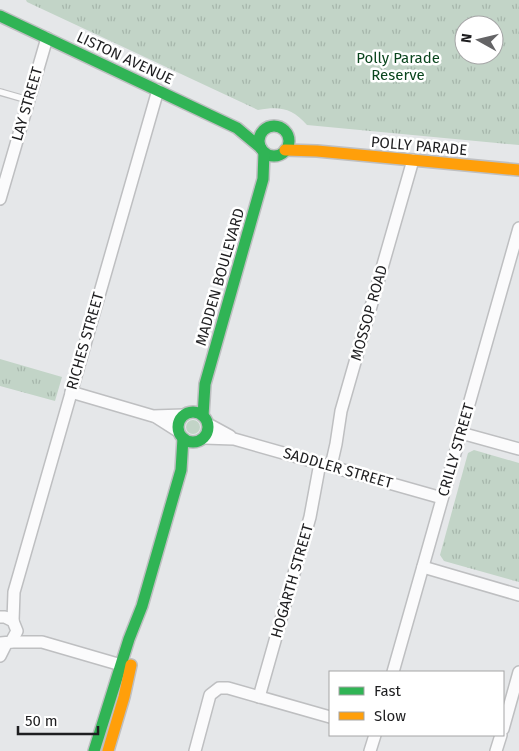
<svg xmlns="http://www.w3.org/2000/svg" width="519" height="751" viewBox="0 0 519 751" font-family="'Fira Sans',sans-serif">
  <defs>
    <pattern id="park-tufts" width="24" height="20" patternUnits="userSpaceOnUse" patternTransform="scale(1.25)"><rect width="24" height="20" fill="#c2d4c7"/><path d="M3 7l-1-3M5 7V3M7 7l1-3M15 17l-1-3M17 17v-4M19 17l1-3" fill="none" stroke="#a6b6ab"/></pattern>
  </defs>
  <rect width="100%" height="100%" fill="#e5e7e9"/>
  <circle fill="#c2d4c7" cx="193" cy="427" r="7"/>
  <g fill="url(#park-tufts)" fill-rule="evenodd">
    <path d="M 26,0 L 519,0 L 519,145 L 307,125 C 292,108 280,106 258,110 L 27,2 ZM 464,25 L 494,25 L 494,55 L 464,55 Z"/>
    <path d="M 0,359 L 62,377 L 55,401 L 0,386 Z"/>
    <path d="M 474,450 L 519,463 L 519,582 L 444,561 L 440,555 L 468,453 Z"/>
  </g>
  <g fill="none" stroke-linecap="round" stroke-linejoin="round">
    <defs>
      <path id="lane" d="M 0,92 L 28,100"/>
      <g id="street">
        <path d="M 0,199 L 47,38"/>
        <path d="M 71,392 L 153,416 L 184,415"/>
        <path d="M 156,417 L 178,431"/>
        <path d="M 208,424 L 230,436"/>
        <path d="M 461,433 L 519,449"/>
        <path d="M 204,438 L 234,439 L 442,498"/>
        <path d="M 331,466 L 336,444 L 341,411 L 413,160"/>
        <path d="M 423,567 L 519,595"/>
        <path d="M 0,617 L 5,617 L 13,621 L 17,631 L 11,642 L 0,643"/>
        <path d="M 13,621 L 14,592 L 158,90"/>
        <path d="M 11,642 L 42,642 L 128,667"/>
        <path d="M 0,656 L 6,644"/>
        <path d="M 393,672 L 519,228"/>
        <path d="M 259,697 L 310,517 L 320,463"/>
        <path d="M 503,729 L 519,672"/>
        <path d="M 195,751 L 210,695 L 219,688 L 228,688 L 330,717"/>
        <path d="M 370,751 L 375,735"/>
        <path d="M 496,751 L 501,735"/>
      </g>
      <g id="fast">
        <path d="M 0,16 L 237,128 L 261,148"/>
        <circle cx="274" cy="141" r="15"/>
        <circle cx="193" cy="427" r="15"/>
        <path d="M 203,416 L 205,384 L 263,179 L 264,152"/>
        <path d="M 94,751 L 129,639 L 142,606 L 181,470 L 183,438"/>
      </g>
      <g id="slow">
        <path d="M 285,150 L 317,151 L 519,170"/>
        <path d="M 108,751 L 124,697 L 131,665"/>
      </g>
    </defs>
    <use href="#lane" stroke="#bebfc1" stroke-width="8"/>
    <use href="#street" stroke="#bebfc1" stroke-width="14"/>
    <use href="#fast" stroke="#bebfc1" stroke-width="14"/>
    <use href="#slow" stroke="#bebfc1" stroke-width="14"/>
    <use href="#lane" stroke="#fbfbfc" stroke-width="5.5"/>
    <use href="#street" stroke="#fbfbfc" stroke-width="11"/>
    <use href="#fast" stroke="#30b455" stroke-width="11"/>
    <use href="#slow" stroke="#ff9f0a" stroke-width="11"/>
  </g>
  <g text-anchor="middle" stroke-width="5" stroke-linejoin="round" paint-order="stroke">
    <g font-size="15" fill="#1e1e20" stroke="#fff">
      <text transform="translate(125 58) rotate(25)" y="5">LISTON AVENUE</text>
      <text transform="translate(27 104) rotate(-74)" y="5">LAY STREET</text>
      <text transform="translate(419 146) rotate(5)" y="5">POLLY PARADE</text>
      <text transform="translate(220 277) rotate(-74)" y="5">MADDEN BOULEVARD</text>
      <text transform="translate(369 313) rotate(-74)" y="5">MOSSOP ROAD</text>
      <text transform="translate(85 341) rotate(-74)" y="5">RICHES STREET</text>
      <text transform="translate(456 450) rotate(-74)" y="5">CRILLY STREET</text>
      <text transform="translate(338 468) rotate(16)" y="5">SADDLER STREET</text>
      <text transform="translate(292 581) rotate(-74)" y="5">HOGARTH STREET</text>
    </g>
    <g font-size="15" fill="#0a451d" stroke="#fff">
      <text x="398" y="63">Polly Parade<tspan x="398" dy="17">Reserve</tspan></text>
    </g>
  </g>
  <rect x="329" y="671" width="175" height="65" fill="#ffffff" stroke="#a5a5a6"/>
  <rect x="339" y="687" width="25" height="8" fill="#30b455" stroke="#a5a5a6"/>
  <text x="374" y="696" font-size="15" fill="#1e1e20">Fast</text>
  <rect x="339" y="712" width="25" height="8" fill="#ff9f0a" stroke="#a5a5a6"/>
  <text x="374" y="721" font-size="15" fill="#1e1e20">Slow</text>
  <g transform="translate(479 40) rotate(278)"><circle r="24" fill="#ffffff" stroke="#a5a5a6"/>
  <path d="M0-4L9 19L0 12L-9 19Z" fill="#646466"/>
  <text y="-8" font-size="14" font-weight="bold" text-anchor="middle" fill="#1e1e20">N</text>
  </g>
  <path d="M18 726v8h80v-8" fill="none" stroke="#1e1e20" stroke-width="2.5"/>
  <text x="25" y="726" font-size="15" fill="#1e1e20" stroke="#ffffff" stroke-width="4" paint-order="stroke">50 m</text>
</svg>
